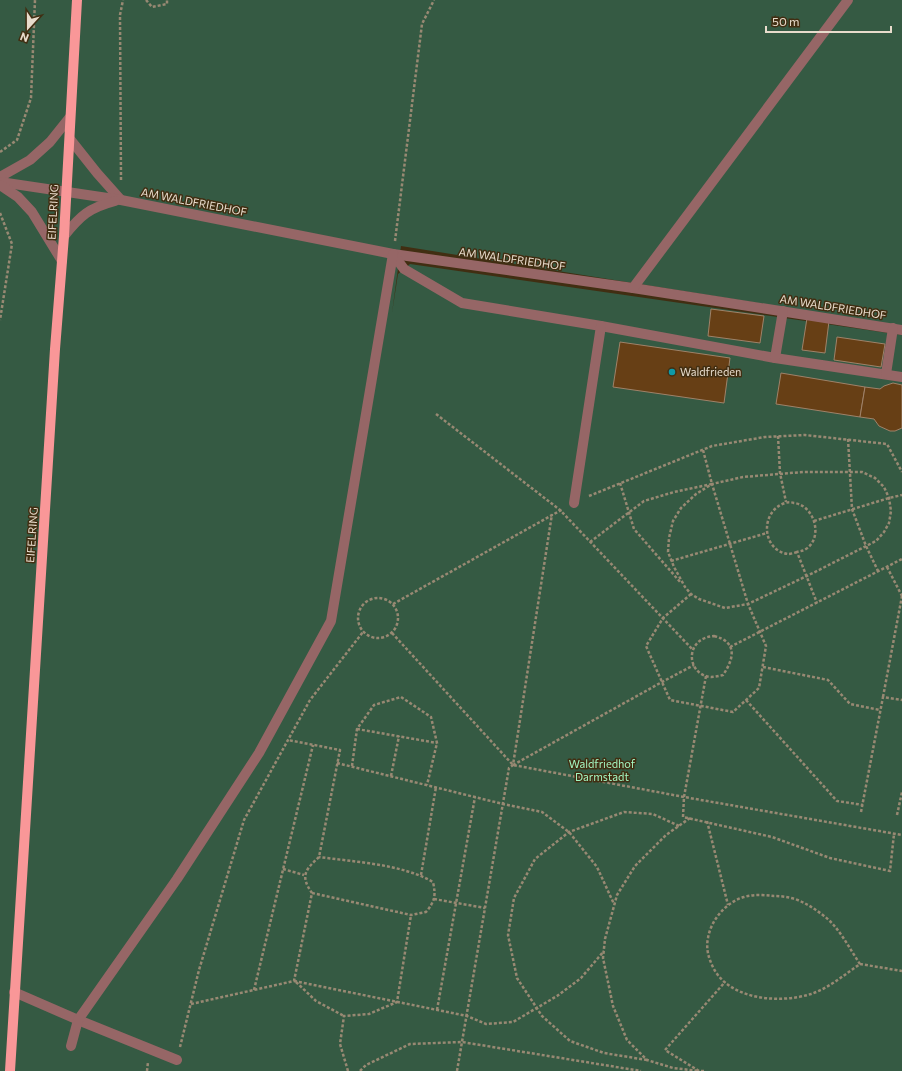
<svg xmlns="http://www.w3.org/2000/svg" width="902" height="1071" viewBox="0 0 902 1071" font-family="Commissioner,sans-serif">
  <rect width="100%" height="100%" fill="#412e12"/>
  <path fill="#355a43" d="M 0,0 L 902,0 L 902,326 L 401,246 L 392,313 L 398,274 L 410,264 L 902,335 L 902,1071 L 0,1071 Z"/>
  <g fill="#673f15" stroke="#9f8269">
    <path d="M 711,309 L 764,316 L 760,343 L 708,336 Z"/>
    <path d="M 807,318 L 829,321 L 825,353 L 802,350 Z"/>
    <path d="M 837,337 L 885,344 L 881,367 L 834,360 Z"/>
    <path d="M 620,342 L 730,358 L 724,403 L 613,387 Z"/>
    <path d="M 781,373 L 865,387 L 860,417 L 776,404 Z"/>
    <path d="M 893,383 L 902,385 L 902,428 L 895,431 L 890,431 L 879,426 L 874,419 L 860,417 L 865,387 L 880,389 L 884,386 Z"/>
  </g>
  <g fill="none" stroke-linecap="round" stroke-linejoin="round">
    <g stroke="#988973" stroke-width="2.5" stroke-dasharray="3 2" stroke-linecap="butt">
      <path d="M 146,0 L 152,7 L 167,4 L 167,0"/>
      <path d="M 0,152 L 17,140 L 31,98 L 35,0"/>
      <path d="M 121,180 L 120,15 L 123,0"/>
      <path d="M 0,213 L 12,244 L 0,320"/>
      <path d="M 395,241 L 422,24 L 434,0"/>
      <path d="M 436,414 L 560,510 L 693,650"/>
      <path d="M 778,436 L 780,473 L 786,502"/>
      <path d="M 848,439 L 852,509 L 866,546 L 878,571"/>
      <path d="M 620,483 L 634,529 L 681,583"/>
      <path d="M 589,496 L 712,446 L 765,437 L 805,435 L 887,444 L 902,472"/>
      <path d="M 814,521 L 889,498 L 902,495"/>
      <path d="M 590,542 L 644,501 L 674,492 L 712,484 L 703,450"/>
      <path d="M 797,552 C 794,553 790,554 788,554 C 761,550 760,511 785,503 C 788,502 791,502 794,503 C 814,505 824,537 806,549 C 803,551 800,551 797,552 L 817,603"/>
      <path d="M 671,561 L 767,533"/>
      <path d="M 887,567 L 902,596"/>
      <path d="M 691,594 L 663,618 L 646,646 L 670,700 L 733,712 L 759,688 L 766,646 L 748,604 L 725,608 L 699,599 L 691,594 L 685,587 L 674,567 L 668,552 L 669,538 L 673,521 L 681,508 L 696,494 L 712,484 L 743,477 L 803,472 L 862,472 L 875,478 L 884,487 L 889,498 L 891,511 L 889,523 L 884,532 L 876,541 L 813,573 L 748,604 L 712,484"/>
      <circle cx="378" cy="618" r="20"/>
      <path d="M 393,604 L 563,509"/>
      <path d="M 392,633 L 513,765 L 684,797 L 902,835"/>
      <path d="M 714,636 C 738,642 734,659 723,675 C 719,676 715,677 711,677 C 686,675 684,638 714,636 Z"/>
      <path d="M 730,647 L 902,559"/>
      <path d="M 763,667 L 828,680 L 850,704 L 880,710"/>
      <path d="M 706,676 L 684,797 L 683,817 L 772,837 L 830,858 L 890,871 L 894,834"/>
      <path d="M 883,697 L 902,596"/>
      <path d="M 746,700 L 837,801 L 863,805"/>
      <path d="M 357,729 L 437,743"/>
      <path d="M 337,763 L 503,804 L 542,812 L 569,832 L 597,867 L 614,904"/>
      <path d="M 513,765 L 662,682 L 694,665"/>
      <path d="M 352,766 L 357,729 L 374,705 L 401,697 L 431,717 L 437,743 L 427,785"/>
      <path d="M 391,776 L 399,736"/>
      <path d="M 861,812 L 883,697 L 902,700"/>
      <path d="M 897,815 L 902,792"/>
      <path d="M 690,818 L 666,835 L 635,866 L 617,895 L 605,939 L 603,958 L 613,1006 L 627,1040 L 647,1060 L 673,1068 L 699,1071"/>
      <path d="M 707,821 L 728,905"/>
      <path d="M 283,869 L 304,875"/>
      <path d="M 421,875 L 436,787"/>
      <path d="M 312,893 L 411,915 L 426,912 C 435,901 436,896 433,882 C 402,864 355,862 319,857"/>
      <path d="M 434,899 L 485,908"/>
      <path d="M 860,964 C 849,948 839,927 824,916 C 815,909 806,903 795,899 C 788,897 781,896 774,896 C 765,895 754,894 744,897 C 726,902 711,920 708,938 C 706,948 708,956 712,965 C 727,1000 779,1004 811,994 C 829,988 844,975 860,964 L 902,971"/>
      <path d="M 294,981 L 467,1016 L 486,1024 L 513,1022 L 557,996 L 581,978 L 604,951"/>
      <path d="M 296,982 L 316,1001 L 344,1016"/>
      <path d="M 254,990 L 313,745"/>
      <path d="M 191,1004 L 294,981 L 312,893 C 300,876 305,870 319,857 L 340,750 L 288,740"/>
      <path d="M 437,1010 L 475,797"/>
      <path d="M 180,1047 L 199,970 L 244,820 L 310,700 L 363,632"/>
      <path d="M 647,1060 L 604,1053 L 570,1041 L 542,1016 L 517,978 L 508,935 L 514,898 L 535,859 L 569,832 L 624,812 L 653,814 L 679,826"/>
      <path d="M 147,1071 L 148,1062"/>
      <path d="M 348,1071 L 340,1044 L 344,1016 L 369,1014 L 397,1002 L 411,915"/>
      <path d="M 360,1071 L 366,1065 L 410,1044 L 462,1042 L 641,1071"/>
      <path d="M 457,1071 L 509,768 L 513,765 L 552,514"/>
      <path d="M 704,1071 L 699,1071 L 665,1050 L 725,982"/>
    </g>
    <g stroke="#966666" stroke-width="10">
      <path d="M 70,139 L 97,173 L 121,200"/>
      <path d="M 0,177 L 30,160 L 50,142 L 70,117"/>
      <path d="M 0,182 L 121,200 L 393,254 L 633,288 L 902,330"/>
      <path d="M 0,185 L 18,197 L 32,212 L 62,261"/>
      <path d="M 64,236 C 81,215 89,208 115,201"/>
      <path d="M 393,254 L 404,269 L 462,303 L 601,326 L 775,358 L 902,377"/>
      <path d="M 633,288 L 848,0"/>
      <path d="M 775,358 L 783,311"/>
      <path d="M 886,374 L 893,328"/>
      <path d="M 574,503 L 601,326"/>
      <path d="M 14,992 L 83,1022 L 177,1060"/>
      <path d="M 71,1046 L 78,1020 L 177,879 L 259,753 L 331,621 L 393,254"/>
    </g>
    <path stroke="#f99798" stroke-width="10" d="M 10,1071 L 55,349 L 64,236 L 77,0"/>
  </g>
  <circle fill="#0f9aa8" stroke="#412e12" stroke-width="1.5" cx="672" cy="372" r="4"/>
  <g text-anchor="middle" stroke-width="3" stroke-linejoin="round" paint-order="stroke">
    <g font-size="11" fill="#e8dccc" stroke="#412e12">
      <text transform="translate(194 202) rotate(11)" y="4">AM WALDFRIEDHOF</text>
      <text transform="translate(53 212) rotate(-87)" y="4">EIFELRING</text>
      <text transform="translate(512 259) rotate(8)" y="4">AM WALDFRIEDHOF</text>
      <text transform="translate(833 307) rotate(9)" y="4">AM WALDFRIEDHOF</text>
      <text transform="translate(32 535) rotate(-86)" y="4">EIFELRING</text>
    </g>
    <g font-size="11" fill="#e8dccc" stroke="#412e12" text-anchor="start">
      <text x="680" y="376">Waldfrieden</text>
    </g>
    <g font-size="11" fill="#a3f7c3" stroke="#412e12">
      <text x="602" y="768">Waldfriedhof<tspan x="602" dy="13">Darmstadt</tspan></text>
    </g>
  </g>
  <g transform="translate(28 28) rotate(201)" stroke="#412e12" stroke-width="3" paint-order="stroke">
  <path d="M0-3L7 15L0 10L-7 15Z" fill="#e8dccc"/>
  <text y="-6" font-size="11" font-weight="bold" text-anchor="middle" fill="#e8dccc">N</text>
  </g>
  <path d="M766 26v6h125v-6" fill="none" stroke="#e8dccc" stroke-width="2"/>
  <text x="772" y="26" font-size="12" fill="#e8dccc" stroke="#412e12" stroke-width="3" paint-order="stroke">50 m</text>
</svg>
